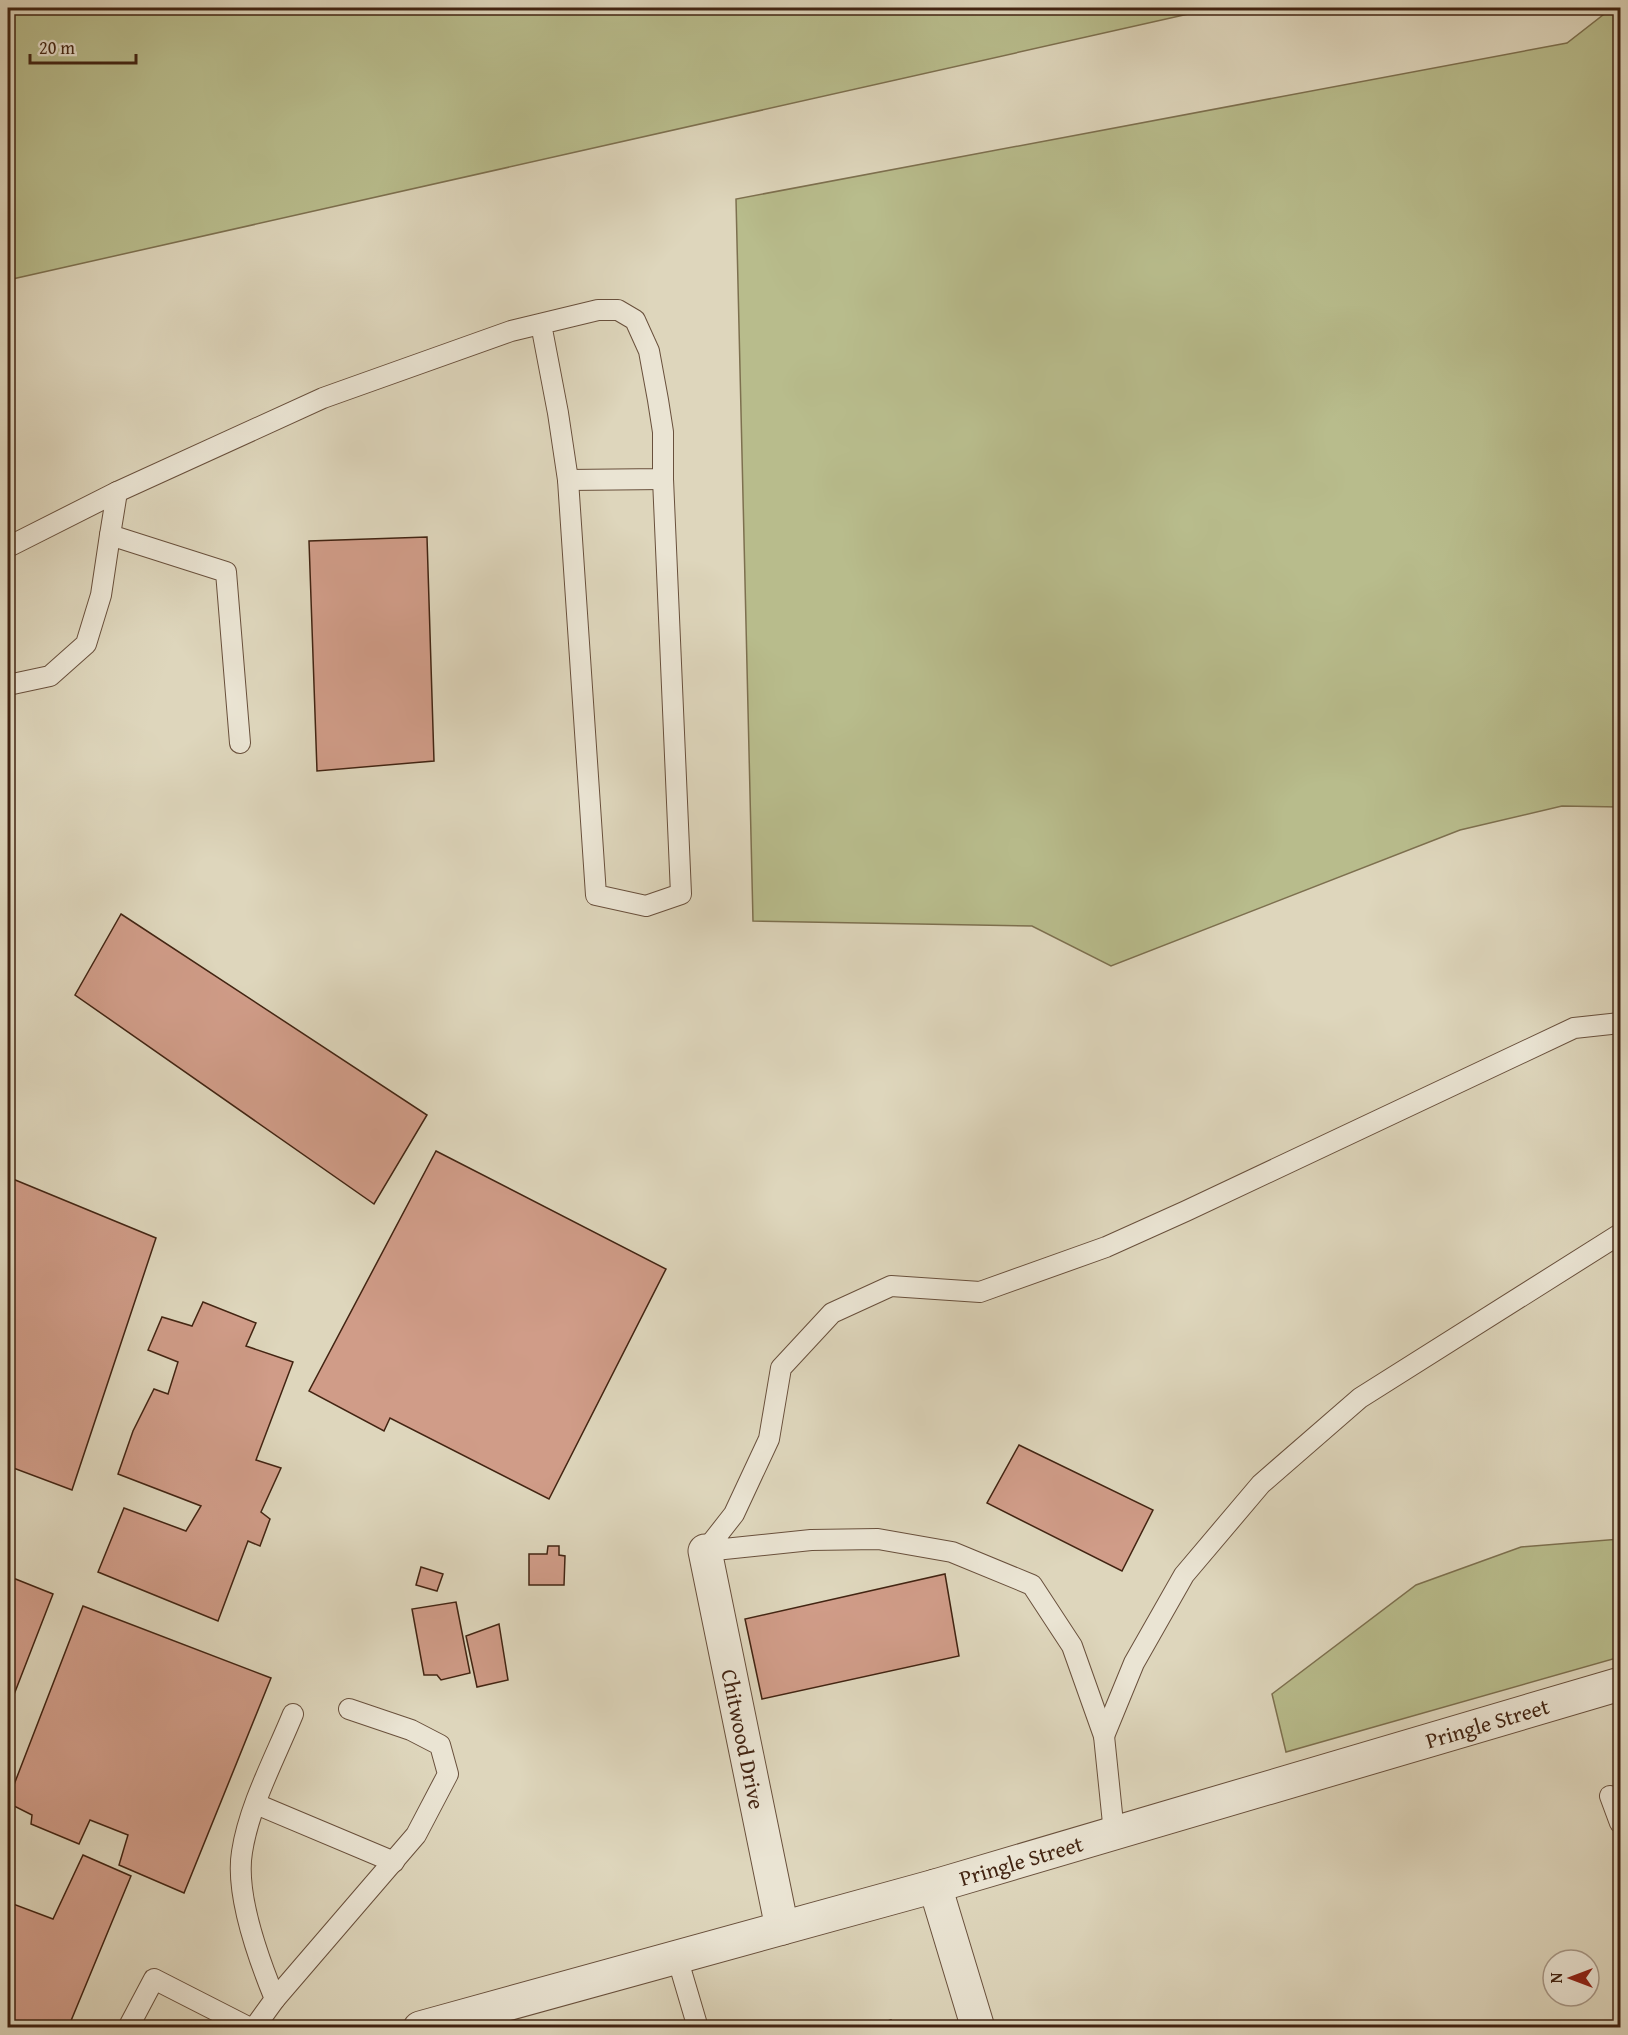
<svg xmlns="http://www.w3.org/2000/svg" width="1628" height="2035" viewBox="0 0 1628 2035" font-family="'Gentium Book Plus',serif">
  <rect width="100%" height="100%" fill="#ded6bc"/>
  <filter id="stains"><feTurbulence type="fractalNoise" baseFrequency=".00333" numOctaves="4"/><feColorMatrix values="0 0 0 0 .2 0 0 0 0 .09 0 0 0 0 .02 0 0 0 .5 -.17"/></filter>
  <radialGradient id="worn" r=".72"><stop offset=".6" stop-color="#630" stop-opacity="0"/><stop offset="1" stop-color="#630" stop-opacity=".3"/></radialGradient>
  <g fill="#b8bc8c" stroke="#7d704f" stroke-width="1.5">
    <path d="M 8,8 L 1215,8 L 8,280 Z"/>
    <path d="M 1612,8 L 1620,8 L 1620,807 L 1562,806 L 1460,830 L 1111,966 L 1032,926 L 753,921 L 736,199 L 1567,43 Z"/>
    <path d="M 1620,1539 L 1620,1657 L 1286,1752 L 1272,1694 L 1416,1585 L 1521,1547 Z"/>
  </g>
  <g fill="#d09c88" stroke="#422412" stroke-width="1.5">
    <path d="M 427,537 L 434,761 L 317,771 L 309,541 Z"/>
    <path d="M 121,914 L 427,1115 L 374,1204 L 75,995 Z"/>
    <path d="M 436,1151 L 666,1269 L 549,1499 L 390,1418 L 384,1431 L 309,1391 Z"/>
    <path d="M 8,1177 L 156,1238 L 72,1490 L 8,1466 Z"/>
    <path d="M 203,1302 L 256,1323 L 246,1346 L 293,1362 L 256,1460 L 281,1468 L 261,1512 L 270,1519 L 260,1546 L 248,1541 L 218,1621 L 98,1572 L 124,1508 L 186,1531 L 201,1506 L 118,1474 L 133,1431 L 154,1389 L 168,1394 L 178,1362 L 148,1350 L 162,1317 L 192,1326 Z"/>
    <path d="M 1019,1445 L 1153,1510 L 1122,1571 L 987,1503 Z"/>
    <path d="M 548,1546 L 559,1546 L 559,1555 L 565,1556 L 564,1585 L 529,1585 L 529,1554 L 547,1554 Z"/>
    <path d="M 421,1567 L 443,1574 L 437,1591 L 416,1585 Z"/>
    <path d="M 945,1574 L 959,1656 L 762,1699 L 745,1619 Z"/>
    <path d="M 8,1576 L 53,1594 L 8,1710 Z"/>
    <path d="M 456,1602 L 470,1673 L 441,1680 L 437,1675 L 424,1675 L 412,1609 Z"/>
    <path d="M 83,1606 L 271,1678 L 184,1893 L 119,1865 L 128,1835 L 90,1820 L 79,1844 L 31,1824 L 32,1815 L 10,1804 L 14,1796 L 10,1795 Z"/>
    <path d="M 499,1624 L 508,1680 L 477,1687 L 466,1636 Z"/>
    <path d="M 83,1855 L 131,1876 L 68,2028 L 8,2028 L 8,1902 L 53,1919 Z"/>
    <path d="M 891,2020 L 894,2028 L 865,2028 Z"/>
  </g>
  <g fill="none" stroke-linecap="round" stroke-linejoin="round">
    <defs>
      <g id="lane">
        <path d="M 568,480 L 596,895 L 646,906 L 681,894 L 663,479"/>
        <path d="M 117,492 L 110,535 L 226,572 L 240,743"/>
        <path d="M 8,547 L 117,492 L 323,398 L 511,331 L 598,310 L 618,310 L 635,320 L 649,351 L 658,400 L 663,432 L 663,479 L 568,480 L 558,413 L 541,324"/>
        <path d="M 8,685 L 50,676 L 86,644 L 101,595 L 110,535"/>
        <path d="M 1104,1736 L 1134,1663 L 1184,1575 L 1261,1484 L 1360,1398 L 1620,1234"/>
        <path d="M 1610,1796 L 1620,1823"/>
        <path d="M 256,1804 L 394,1862"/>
        <path d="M 1114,1833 L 1104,1736 L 1072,1646 L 1032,1585 L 952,1552 L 878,1539 L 811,1540 L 705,1551 L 734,1514 L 769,1439 L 781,1368 L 832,1313 L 891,1286 L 980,1292 L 1106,1247 L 1186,1211 L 1574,1028 L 1620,1023"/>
        <path d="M 677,1957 L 698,2028"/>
        <path d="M 275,1999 L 416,1835 L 448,1774 L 440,1745 L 411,1730 L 349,1709"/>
        <path d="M 128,2028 L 154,1979 L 250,2028"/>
        <path d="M 254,2028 L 275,1999 C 259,1960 235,1894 242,1852 C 249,1806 275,1758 293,1714"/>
      </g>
      <g id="street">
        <path id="s1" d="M 705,1551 L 782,1928"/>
        <path d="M 935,1886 L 978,2028"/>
        <path id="s2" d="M 420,2028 L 935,1886 L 1620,1684"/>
      </g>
    </defs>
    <use href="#lane" stroke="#69503c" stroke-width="22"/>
    <use href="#street" stroke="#69503c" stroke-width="35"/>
    <use href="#lane" stroke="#eae4d3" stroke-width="20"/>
    <use href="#street" stroke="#eae4d3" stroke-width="33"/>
  </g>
  <g text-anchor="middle" stroke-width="4.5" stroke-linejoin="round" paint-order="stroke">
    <g font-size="22" fill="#422412" stroke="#eae4d3">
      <text dy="8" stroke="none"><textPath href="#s2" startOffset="1110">Pringle Street</textPath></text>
      <text dy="8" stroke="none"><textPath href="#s1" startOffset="192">Chitwood Drive</textPath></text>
      <text dy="8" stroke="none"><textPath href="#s2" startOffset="624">Pringle Street</textPath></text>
    </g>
  </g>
  <rect width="1628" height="2035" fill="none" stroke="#ded6bc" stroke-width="30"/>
  <rect x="9" y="9" width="1610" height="2017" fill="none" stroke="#422412" stroke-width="3"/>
  <rect x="15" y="15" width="1598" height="2005" fill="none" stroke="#422412" stroke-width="1.5"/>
  <g transform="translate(1571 1978) rotate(270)"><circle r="28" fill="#eae4d3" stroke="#a79786" stroke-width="1.5"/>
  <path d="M0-4.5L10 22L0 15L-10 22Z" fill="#8f2418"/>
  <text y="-9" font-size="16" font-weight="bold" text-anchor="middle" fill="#422412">N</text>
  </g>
  <path d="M30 54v9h106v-9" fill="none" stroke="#422412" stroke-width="3"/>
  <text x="39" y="54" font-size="18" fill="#422412" stroke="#eae4d3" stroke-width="4.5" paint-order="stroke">20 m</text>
  <rect width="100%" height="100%" filter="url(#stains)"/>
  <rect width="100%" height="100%" fill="url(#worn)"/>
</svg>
